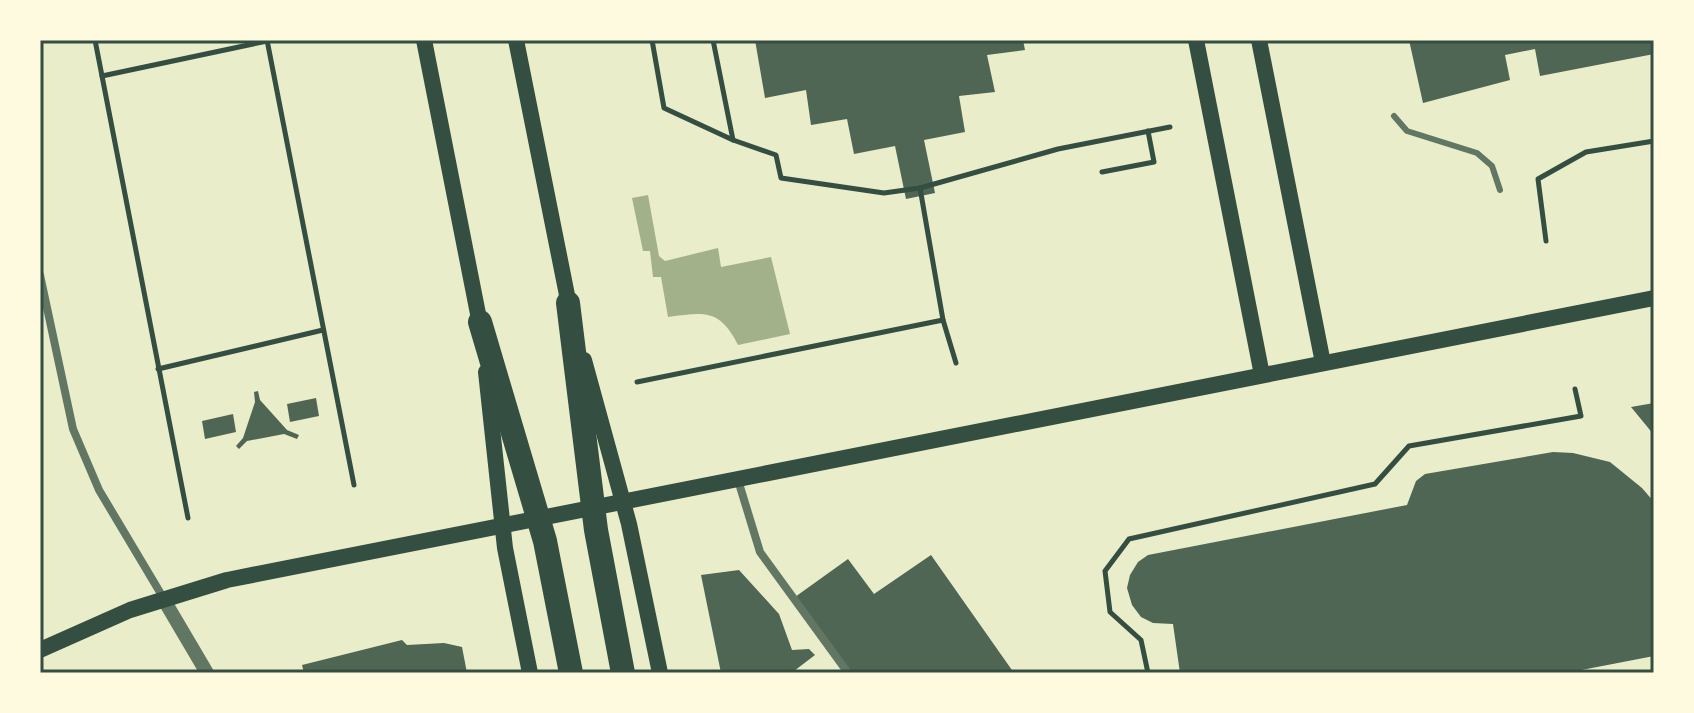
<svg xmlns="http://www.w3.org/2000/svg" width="1694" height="713" viewBox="0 0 1694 713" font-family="Overpass,sans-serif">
  <rect width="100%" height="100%" fill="#e9edc9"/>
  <path fill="#a3b18a" d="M 648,195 L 659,256 L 665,261 L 718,248 L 721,267 L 771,257 L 790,334 L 738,345 C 720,309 705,312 668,317 L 661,277 L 653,277 L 650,251 L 643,251 L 632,198 Z"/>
  <g fill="#4f6655">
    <path d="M 755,40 L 1023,40 L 1025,50 L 987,55 L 995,92 L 959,96 L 965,132 L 924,140 L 935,193 L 906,199 L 895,146 L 854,154 L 847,119 L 811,125 L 806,90 L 765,98 Z"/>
    <path d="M 1409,40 L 1654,40 L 1654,54 L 1540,76 L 1535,49 L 1505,55 L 1510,80 L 1423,103 Z"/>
    <path d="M 258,391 L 260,400 L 287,430 L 299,435 L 297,439 L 284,434 L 247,441 L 239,449 L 236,446 L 243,438 L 255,402 L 254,392 Z"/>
    <path d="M 316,398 L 319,416 L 290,422 L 287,404 Z"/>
    <path d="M 1654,403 L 1654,435 L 1631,407 Z"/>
    <path d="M 233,414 L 236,432 L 205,439 L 202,421 Z"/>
    <path d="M 1553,452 L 1573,453 L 1610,462 L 1642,488 L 1654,502 L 1654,594 L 1651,596 L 1654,608 L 1654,656 L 1566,673 L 1180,673 L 1173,624 L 1153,623 L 1141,617 L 1132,605 L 1127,588 L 1130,575 L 1138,562 L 1148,555 L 1407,505 L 1416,481 L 1425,474 Z"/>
    <path d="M 931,555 L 1014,673 L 850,673 L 795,597 L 848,559 L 874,594 Z"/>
    <path d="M 739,570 L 779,614 L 792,650 L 809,649 L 815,655 L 794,671 L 721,673 L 701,575 Z"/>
    <path d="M 402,640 L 407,645 L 444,643 L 462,647 L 467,673 L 304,673 L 302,665 Z"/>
  </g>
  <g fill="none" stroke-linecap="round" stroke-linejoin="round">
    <g stroke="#344e41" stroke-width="5">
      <path d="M 95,40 L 188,518"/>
      <path d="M 267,40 L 354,485"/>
      <path d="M 652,40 L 664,108 L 733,140 L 776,155 L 781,178 L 884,193 L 920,188 L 1058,149 L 1170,127"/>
      <path d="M 713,40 L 733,140"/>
      <path d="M 102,76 L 267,41"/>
      <path d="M 1102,172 L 1154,162 L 1148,131"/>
      <path d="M 920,188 L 943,320 L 956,363"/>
      <path d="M 1546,241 L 1538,179 L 1586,152 L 1654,141"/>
      <path d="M 158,369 L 323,330"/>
      <path d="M 637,382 L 943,320"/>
      <path d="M 1148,673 L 1141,640 L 1110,612 L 1105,571 L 1129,539 L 1375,484 L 1409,446 L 1581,416 L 1575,389"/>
    </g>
    <path stroke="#617663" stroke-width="6" d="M 1394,116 L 1407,131 L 1477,153 L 1492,166 L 1500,190"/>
    <g stroke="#617663" stroke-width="8">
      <path d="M 40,275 L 73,429 L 99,490 L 164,599"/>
      <path d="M 738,480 L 760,552 L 848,673"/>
    </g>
    <path stroke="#617663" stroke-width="14" d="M 164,600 L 207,673"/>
    <g stroke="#344e41" stroke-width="16">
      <path d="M 424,40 L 481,329"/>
      <path d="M 516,40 L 570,310"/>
      <path d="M 1196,40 L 1262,375"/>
      <path d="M 1259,40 L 1323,363"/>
      <path d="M 584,360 L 629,524 L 660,673"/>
      <path d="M 486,372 L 505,548 L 530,673"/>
      <path d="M 40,650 L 130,610 L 227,580 L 1654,298"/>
    </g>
    <g stroke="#344e41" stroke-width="24">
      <path d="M 568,303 L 596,530 L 623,673"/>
      <path d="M 480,322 L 545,541 L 571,673"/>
    </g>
  </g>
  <rect width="1694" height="713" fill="none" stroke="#fefae0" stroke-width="84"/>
  <rect x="42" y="42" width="1610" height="629" fill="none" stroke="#344e41" stroke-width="3"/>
</svg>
